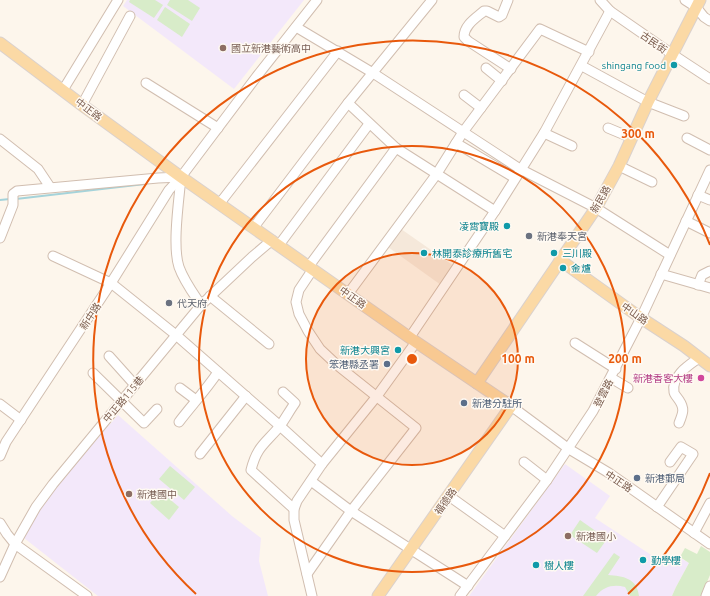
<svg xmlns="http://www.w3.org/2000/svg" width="710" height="596" viewBox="0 0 710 596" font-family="Ubuntu,'Noto Sans TC',sans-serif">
  <rect width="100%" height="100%" fill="#fdf6ec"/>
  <path fill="#f5e8da" d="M 401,229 L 454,266 L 441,285 L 388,247 Z"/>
  <g fill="#f3e8fa">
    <path d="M 127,0 L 304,0 L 234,89 L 123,6 Z"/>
    <path d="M 118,415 L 232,516 L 261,538 L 259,561 L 268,596 L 98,596 L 24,538 L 40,508 L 61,481 Z"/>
    <path d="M 565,464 L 610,496 L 595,518 L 668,566 L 675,555 L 689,563 L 676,587 L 672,596 L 469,596 Z"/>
  </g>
  <g fill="#d8ecc9">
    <path d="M 130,0 L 155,0 L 163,5 L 154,18 L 129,2 Z"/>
    <path d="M 170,0 L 188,0 L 200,8 L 192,21 L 167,5 Z"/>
    <path d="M 165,7 L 190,24 L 182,37 L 157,20 Z"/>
    <path d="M 170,466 L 195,487 L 184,500 L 159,479 Z"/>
    <path d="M 160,491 L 179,507 L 169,520 L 150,503 Z"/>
    <path d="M 580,520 L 607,539 L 597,553 L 570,535 Z"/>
    <path d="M 701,546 L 710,552 L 710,575 L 701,596 L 672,596 L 676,587 L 689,563 L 680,557 L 685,548 L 697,554 Z"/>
    <path d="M 614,553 L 620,557 L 608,575 C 623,576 637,578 639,596 L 630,596 L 625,587 C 614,584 604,586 596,596 L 583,596 Z"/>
  </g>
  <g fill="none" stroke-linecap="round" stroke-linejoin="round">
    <g stroke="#a5d3da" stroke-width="2">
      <path d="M 16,199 L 145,184"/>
      <path d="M 0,200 L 10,199"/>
    </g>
    <defs>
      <g id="minor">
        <path d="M 508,0 L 502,15 L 499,17 L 487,11 L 484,11 C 476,18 464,25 464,37 L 468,41 L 511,69"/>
        <path d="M 600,0 L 610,11 L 672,54 L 710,79"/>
        <path d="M 685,0 L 696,7 L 704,17 L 710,21"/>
        <path d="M 296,27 L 373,73 L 520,169 L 596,208 L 670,255"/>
        <path d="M 582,66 L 648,102 L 684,116"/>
        <path d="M 486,68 L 502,81"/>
        <path d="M 146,83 L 218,128"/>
        <path d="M 63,90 L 118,0"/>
        <path d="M 464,95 L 481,108"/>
        <path d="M 348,103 L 396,148 L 495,211"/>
        <path d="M 82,105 L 130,16"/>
        <path d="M 608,128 L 632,138"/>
        <path d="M 544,133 L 572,146"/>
        <path d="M 687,138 L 710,150"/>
        <path d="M 0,139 L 38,169 L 50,187"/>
        <path d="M 456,143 L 515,178"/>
        <path d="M 619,166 L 652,182"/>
        <path d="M 181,177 C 179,200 172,246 179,267 C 184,281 193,293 201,305"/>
        <path d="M 698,195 L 710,200"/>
        <path d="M 220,203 L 338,51"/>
        <path d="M 686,221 L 710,233"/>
        <path d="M 254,227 L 348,103 L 432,0"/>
        <path d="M 0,238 L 13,205 L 13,194 L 17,191 L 158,178 L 181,177"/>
        <path d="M 279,245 L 369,124"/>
        <path d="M 53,256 L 111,283 L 176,335 L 280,426 L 322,464"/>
        <path d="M 309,266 L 396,148"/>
        <path d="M 661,274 L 710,288"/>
        <path d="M 698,285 L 702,275 L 710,271"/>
        <path d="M 348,294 L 436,175 L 463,132 L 540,29 L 589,52"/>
        <path d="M 210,296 L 269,344"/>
        <path d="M 410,337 L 495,211 L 544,133 L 610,11"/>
        <path d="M 575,343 L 616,369"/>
        <path d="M 109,356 L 135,385"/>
        <path d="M 93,373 L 144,423 L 157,409"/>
        <path d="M 611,378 L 628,388"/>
        <path d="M 180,388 L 196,400"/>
        <path d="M 283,392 L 295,403 C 290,410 285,419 280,426 C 265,444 257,446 251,470 L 294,509"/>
        <path d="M 0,404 L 21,420"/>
        <path d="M 511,406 L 569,449 L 609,473 L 710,544"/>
        <path d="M 179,422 C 192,405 206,390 218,372"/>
        <path d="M 679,423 C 683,413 685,409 679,400 C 677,397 674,394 674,392 C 671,376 689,365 699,358"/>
        <path d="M 200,454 L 246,396"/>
        <path d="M 0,456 L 6,442 L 111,283 L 169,190 L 181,177 L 257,76 L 317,0"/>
        <path d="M 524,462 L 547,480"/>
        <path d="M 311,481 L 351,511 L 468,586"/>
        <path d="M 449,496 L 505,536"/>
        <path d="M 657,507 L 693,454 L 681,447 L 670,462"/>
        <path d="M 0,523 L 7,534 L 15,544 L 87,596"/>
        <path d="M 694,533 L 710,503"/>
        <path d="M 307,574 L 351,511 L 416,428 L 337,365 L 320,349 L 308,331 L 299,314 L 296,302 L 299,290 L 313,269"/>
        <path d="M 0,577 L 15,544 L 36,507 L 53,484 L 201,305 L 252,257 L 272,240"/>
        <path d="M 312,596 L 294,520 L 294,509 L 297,501 L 322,464 L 377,396 L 416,342"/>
        <path d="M 460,596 L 547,480 L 593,411 L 641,318 L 710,170"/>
        <path d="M 706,596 L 710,586"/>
      </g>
      <g id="major">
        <path d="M 0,43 L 82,105 L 181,177 L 416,342 L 511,406 L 378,596"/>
        <path d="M 560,260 L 641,318 L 684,346 L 710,366"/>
        <path d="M 477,383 L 596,208 L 619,166 L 648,102 L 700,0"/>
      </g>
    </defs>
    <use href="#minor" stroke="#d1beb0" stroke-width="11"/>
    <use href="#major" stroke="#dad1cd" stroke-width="13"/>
    <use href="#minor" stroke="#fff" stroke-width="9"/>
    <use href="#major" stroke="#fbd9a5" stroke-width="11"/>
  </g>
  <circle cx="412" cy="359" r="106" fill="#e8590c" fill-opacity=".12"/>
  <g fill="none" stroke="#e8590c" stroke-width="2">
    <circle cx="412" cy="359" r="106"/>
    <circle cx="412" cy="359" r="213"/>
    <path d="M710 473A319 319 0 0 1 628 594M196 594A319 319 0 1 1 710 245"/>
  </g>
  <g fill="#8d6e63" stroke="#fffaf3" stroke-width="1.5">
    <circle cx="223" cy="48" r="4"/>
    <circle cx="129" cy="494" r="4"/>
    <circle cx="568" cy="536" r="4"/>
  </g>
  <g fill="#0f9aa8" stroke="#fffaf3" stroke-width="1.5">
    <circle cx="674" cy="65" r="4"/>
    <circle cx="507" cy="226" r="4"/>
    <circle cx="424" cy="253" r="4"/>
    <circle cx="554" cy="253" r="4"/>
    <circle cx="563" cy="268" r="4"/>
    <circle cx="398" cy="350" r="4"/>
    <circle cx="643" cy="560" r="4"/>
    <circle cx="536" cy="565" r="4"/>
  </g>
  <g fill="#6b7280" stroke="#fffaf3" stroke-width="1.5">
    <circle cx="529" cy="236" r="4"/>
    <circle cx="169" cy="303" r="4"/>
  </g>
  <g fill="#5c6f8a" stroke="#fffaf3" stroke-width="1.5">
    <circle cx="387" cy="364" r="4"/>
    <circle cx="464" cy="403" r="4"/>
    <circle cx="637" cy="478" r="4"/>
  </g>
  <circle fill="#d1479c" stroke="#fffaf3" stroke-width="1.5" cx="701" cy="378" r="4"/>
  <g text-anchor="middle" stroke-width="3" stroke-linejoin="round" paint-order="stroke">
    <g font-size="10" fill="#7a5c4d" stroke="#fffaf3">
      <text transform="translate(654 42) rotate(35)" y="4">古民街</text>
      <text transform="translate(89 109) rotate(37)" y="4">中正路</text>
      <text transform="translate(600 199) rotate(-60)" y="4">新民路</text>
      <text transform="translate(353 297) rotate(35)" y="4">中正路</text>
      <text transform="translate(635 313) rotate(35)" y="4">中山路</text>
      <text transform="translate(90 316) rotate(-57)" y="4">新中路</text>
      <text transform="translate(603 393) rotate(-63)" y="4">登雲路</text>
      <text transform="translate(123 399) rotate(-50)" y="4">中正路115巷</text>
      <text transform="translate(619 481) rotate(34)" y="4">中正路</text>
      <text transform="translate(445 501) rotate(-55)" y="4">福德路</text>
    </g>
    <g font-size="10" fill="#785e54" stroke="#fffaf3" text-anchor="start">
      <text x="231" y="52">國立新港藝術高中</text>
      <text x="137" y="498">新港國中</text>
      <text x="576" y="540">新港國小</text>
    </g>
    <g font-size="10" fill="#0d838f" stroke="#fffaf3" text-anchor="start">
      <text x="666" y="69" text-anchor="end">shingang food</text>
      <text x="499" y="230" text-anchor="end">凌霄寶殿</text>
      <text x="432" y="257">林開泰診療所舊宅</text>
      <text x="562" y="257">三川殿</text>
      <text x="571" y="272">金爐</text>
      <text x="390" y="354" text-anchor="end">新港大興宮</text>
      <text x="651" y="564">勤學樓</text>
      <text x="544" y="569">樹人樓</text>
    </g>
    <g font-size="10" fill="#5b616d" stroke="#fffaf3" text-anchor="start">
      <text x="537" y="240">新港奉天宮</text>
      <text x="177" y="307">代天府</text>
    </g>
    <g font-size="10" fill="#4e5e75" stroke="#fffaf3" text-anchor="start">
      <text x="379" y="368" text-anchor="end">笨港縣丞署</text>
      <text x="472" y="407">新港分駐所</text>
      <text x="645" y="482">新港郵局</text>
    </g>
    <g font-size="10" fill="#b23c85" stroke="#fffaf3" text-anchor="end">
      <text x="693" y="382">新港香客大樓</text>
    </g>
  </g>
  <circle cx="412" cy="359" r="6" fill="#e8590c" stroke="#fffaf3" stroke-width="2"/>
  <g font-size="12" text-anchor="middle" font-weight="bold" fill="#e8590c" stroke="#fffaf3" stroke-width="3" stroke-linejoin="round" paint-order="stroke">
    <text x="638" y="138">300 m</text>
    <text x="518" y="363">100 m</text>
    <text x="625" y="363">200 m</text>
  </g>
</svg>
